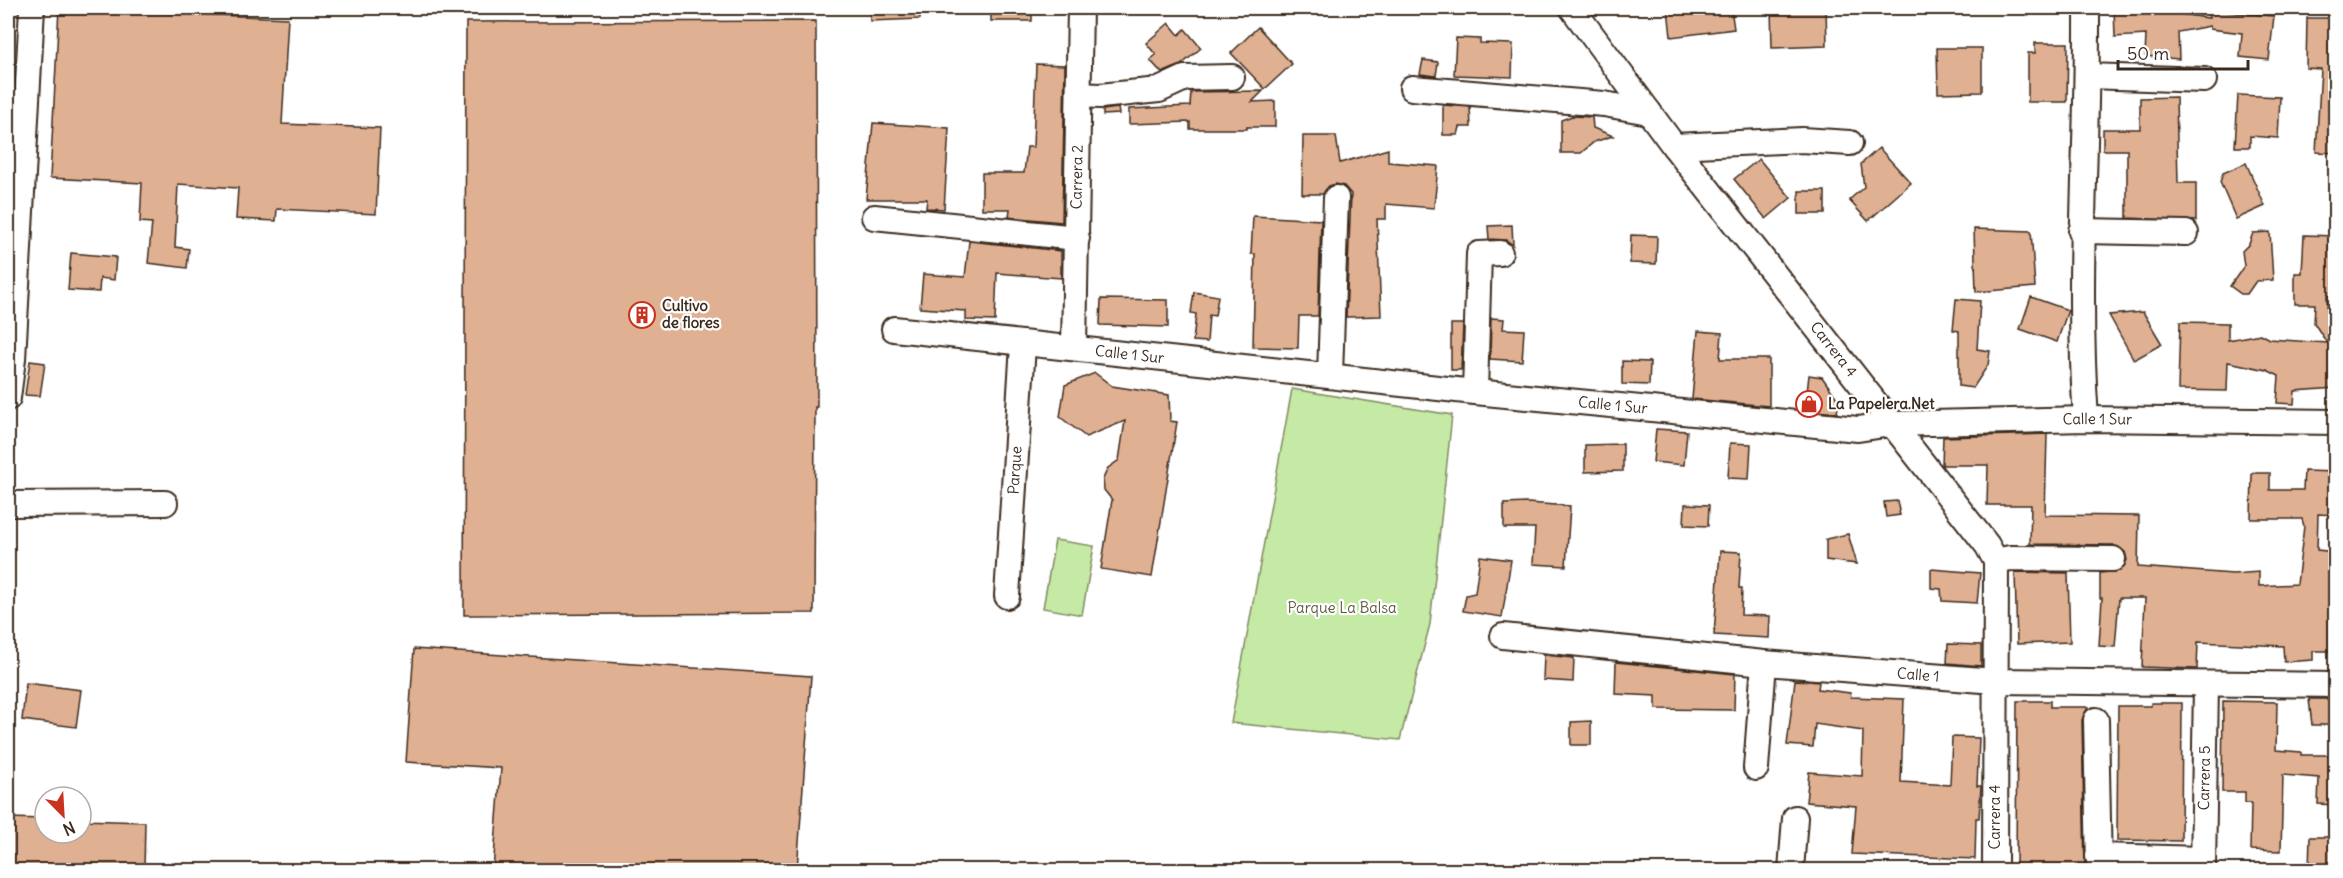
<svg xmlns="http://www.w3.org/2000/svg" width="2343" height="878" viewBox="0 0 2343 878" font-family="Delius,sans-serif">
  <rect width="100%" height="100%" fill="#fff"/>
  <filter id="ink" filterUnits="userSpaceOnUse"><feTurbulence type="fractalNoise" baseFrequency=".0167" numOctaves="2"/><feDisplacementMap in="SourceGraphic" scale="12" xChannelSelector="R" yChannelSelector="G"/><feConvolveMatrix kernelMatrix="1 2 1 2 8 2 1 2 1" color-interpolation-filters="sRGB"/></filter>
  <g filter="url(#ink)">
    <g fill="#c5eaa5" stroke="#808a62" stroke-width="1.5">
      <path d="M 1292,389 L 1452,415 L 1430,624 L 1400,740 L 1231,723 Z"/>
      <path d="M 1055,540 L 1094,546 L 1082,615 L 1043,608 Z"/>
    </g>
    <g fill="#e0b092" stroke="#3b2a1e" stroke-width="1.5">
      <path d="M 59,8 L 288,18 L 282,124 L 380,128 L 376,214 L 277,209 L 276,221 L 236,219 L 238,188 L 178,184 L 175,247 L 189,249 L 187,268 L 148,263 L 152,223 L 140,222 L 142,183 L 50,178 Z"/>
      <path d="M 870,8 L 920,8 L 920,19 L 870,21 Z"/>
      <rect x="991" y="8" width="41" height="13"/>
      <path d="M 1668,8 L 1731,8 L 1734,29 L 1671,37 Z"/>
      <path d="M 1771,8 L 1826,8 L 1827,46 L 1772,48 Z"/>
      <path d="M 2114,8 L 2165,8 L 2165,12 L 2209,18 L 2207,8 L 2230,8 L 2229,12 L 2274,16 L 2269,60 L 2240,57 L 2242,33 L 2210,29 L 2210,26 L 2178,32 L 2179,59 L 2145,56 L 2146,35 L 2115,37 Z"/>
      <path d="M 2307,18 L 2336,18 L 2336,153 L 2316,152 L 2321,69 L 2306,68 Z"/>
      <path d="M 816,21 L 817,407 L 815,407 L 814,613 L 464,615 L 466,22 Z"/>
      <path d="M 1169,23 L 1179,35 L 1185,29 L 1201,48 L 1181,65 L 1162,73 L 1150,60 L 1156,55 L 1146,43 Z"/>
      <path d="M 1258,27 L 1292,64 L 1265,89 L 1231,53 Z"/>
      <path d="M 1456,38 L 1480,39 L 1480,43 L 1513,44 L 1512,77 L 1454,75 Z"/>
      <path d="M 2035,43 L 2068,43 L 2067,102 L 2028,102 L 2028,53 L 2035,53 Z"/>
      <path d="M 1937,48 L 1982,48 L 1982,92 L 1938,93 Z"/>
      <path d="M 1423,60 L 1438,62 L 1436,76 L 1420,74 Z"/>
      <path d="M 1036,64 L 1065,65 L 1062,222 L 1009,217 L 1010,209 L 982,209 L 982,173 L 1024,173 L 1027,147 L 1033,147 Z"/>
      <path d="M 1263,91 L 1252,102 L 1275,101 L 1275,127 L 1247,127 L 1247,129 L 1190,129 L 1190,122 L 1129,124 L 1129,109 L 1190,106 L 1191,92 Z"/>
      <path d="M 2238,95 L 2280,97 L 2278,138 L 2250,136 L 2250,147 L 2235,147 Z"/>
      <path d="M 2176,97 L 2178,183 L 2196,183 L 2196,221 L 2127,218 L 2127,150 L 2103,150 L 2103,129 L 2140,129 L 2140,98 Z"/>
      <path d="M 1443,105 L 1470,107 L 1471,127 L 1460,127 L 1458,135 L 1443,135 Z"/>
      <path d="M 1118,108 L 1119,114 L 1103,115 L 1103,110 Z"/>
      <path d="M 1572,116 L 1592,117 L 1593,128 L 1613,136 L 1594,142 L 1581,153 L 1561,153 L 1561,120 Z"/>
      <path d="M 873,123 L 949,128 L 944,209 L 926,208 L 927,199 L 866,199 Z"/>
      <path d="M 1303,136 L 1336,136 L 1340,163 L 1388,149 L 1388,162 L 1438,166 L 1434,208 L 1386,204 L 1386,219 L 1377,219 L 1381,316 L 1346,317 L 1351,194 L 1344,186 L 1336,184 L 1329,186 L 1323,194 L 1302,194 Z"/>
      <path d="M 1879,148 L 1911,183 L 1868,221 L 1849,200 L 1864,187 L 1861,164 Z"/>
      <path d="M 1759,159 L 1791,198 L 1766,219 L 1734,179 Z"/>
      <path d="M 2246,163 L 2265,206 L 2236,219 L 2220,182 L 2223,173 Z"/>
      <rect x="1799" y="191" width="26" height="23"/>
      <path d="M 1253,216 L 1321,220 L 1318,316 L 1299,316 L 1298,348 L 1253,347 L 1255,254 L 1251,254 Z"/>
      <path d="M 1512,225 L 1513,245 L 1506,240 L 1489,239 L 1488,226 Z"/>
      <path d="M 1974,229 L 2031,231 L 2035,287 L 1976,292 Z"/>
      <path d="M 2270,232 L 2273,280 L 2256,281 L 2247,294 L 2241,294 L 2230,286 L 2244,266 L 2242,251 L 2249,244 L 2253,233 Z"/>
      <path d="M 1631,235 L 1657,236 L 1656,264 L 1630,263 Z"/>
      <path d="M 2304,235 L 2336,236 L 2336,297 L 2327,296 L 2329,346 L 2336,343 L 2336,388 L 2295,391 L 2294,404 L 2277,403 L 2279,376 L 2267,370 L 2228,362 L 2227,391 L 2178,390 L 2180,322 L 2228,323 L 2228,340 L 2260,334 L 2269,339 L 2327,343 L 2314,323 L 2315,304 L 2295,304 L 2295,273 L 2302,273 Z"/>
      <path d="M 969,241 L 1061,251 L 1061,278 L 997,273 L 995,321 L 966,320 L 966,311 L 920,308 L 923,274 L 965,277 Z"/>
      <path d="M 71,253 L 116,257 L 114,280 L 100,278 L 99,292 L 68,290 Z"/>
      <path d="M 1194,292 L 1218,296 L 1215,316 L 1209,315 L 1207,342 L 1193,341 L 1196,314 L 1191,313 Z"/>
      <path d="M 2031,297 L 2068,310 L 2057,342 L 2020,329 Z"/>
      <path d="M 1101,299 L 1168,300 L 1168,327 L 1100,325 Z"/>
      <path d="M 1956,299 L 1980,301 L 1977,349 L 1990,351 L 1988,365 L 1973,388 L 1959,386 L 1959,331 L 1953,330 Z"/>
      <path d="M 2143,312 L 2162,344 L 2134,360 L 2109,315 Z"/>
      <path d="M 1491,318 L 1504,319 L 1503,329 L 1524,330 L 1522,361 L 1490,359 Z"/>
      <path d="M 1451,324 L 1463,324 L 1461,370 L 1451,370 Z"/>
      <path d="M 1698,331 L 1722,333 L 1720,359 L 1769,359 L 1769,406 L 1692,399 Z"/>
      <path d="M 30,361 L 45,363 L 40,396 L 25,395 Z"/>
      <path d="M 1622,361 L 1650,362 L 1649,385 L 1622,384 Z"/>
      <path d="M 1095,373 L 1112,386 L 1169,395 L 1170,421 L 1177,422 L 1152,577 L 1101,569 L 1112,500 L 1104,490 L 1103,479 L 1108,468 L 1119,460 L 1125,421 L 1086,437 L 1060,417 L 1065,385 Z"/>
      <path d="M 1809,375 L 1822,377 L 1839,401 L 1837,413 L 1805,410 Z"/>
      <path d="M 1656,429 L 1687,431 L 1684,465 L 1653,462 Z"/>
      <path d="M 2047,434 L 2045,515 L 2139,516 L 2138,567 L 2233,574 L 2259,572 L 2259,586 L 2297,584 L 2304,526 L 2302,519 L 2251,519 L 2252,473 L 2270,473 L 2270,490 L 2303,490 L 2304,471 L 2336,472 L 2336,515 L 2318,514 L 2317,550 L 2336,552 L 2335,651 L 2313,651 L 2313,660 L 2284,662 L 2283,646 L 2198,642 L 2197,669 L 2142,667 L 2145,598 L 2119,598 L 2115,647 L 2099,646 L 2102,598 L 2100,598 L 2100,573 L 2120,571 L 2127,560 L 2125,552 L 2113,545 L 2030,544 L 2031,505 L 1987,505 L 1988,465 L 1942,465 L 1943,437 Z"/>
      <path d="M 1730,443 L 1751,444 L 1749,479 L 1728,478 Z"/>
      <path d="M 1623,444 L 1623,471 L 1585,472 L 1585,445 Z"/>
      <path d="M 1897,501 L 1900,515 L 1886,517 L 1884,502 Z"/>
      <path d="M 1527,503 L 1570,506 L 1566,566 L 1533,564 L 1535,528 L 1504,528 L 1504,504 Z"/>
      <path d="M 1685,504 L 1709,505 L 1708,526 L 1684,525 Z"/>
      <path d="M 1848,534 L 1857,564 L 1826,560 L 1826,539 Z"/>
      <path d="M 1720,551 L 1741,552 L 1739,588 L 1742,588 L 1741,615 L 1770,616 L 1769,638 L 1714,635 Z"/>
      <path d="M 1480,556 L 1511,560 L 1502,617 L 1463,611 L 1466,595 L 1475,593 Z"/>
      <path d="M 1931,569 L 1980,573 L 1977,603 L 1942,601 L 1941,589 L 1931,588 Z"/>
      <path d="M 2015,572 L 2068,573 L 2070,642 L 2017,644 Z"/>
      <path d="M 1948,644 L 1981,645 L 1981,666 L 1947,663 Z"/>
      <path d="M 414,649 L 811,676 L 797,870 L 493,870 L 501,768 L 406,762 Z"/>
      <path d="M 1544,655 L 1574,658 L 1573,682 L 1543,680 Z"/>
      <path d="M 1616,662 L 1735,674 L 1734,710 L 1656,709 L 1656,696 L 1615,694 Z"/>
      <path d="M 1795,680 L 1819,682 L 1818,689 L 1850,693 L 1851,697 L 1904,699 L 1901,782 L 1950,785 L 1952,737 L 1979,738 L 1977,786 L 1981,786 L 1979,818 L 1976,818 L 1975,859 L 1852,854 L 1856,806 L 1806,802 L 1809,772 L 1862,776 L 1863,731 L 1815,724 L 1813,747 L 1787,745 Z"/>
      <path d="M 26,683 L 81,690 L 76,727 L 22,720 Z"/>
      <path d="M 2309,699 L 2336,699 L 2336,725 L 2312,725 Z"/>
      <path d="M 2017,701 L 2050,701 L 2050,707 L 2088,707 L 2082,720 L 2085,870 L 2016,870 Z"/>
      <path d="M 2223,701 L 2277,702 L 2276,750 L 2301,752 L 2301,755 L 2336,755 L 2336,805 L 2318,804 L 2319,778 L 2283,775 L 2281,851 L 2250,850 L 2251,803 L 2245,803 L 2245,792 L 2222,792 Z"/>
      <path d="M 2151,703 L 2182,703 L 2181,841 L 2117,840 L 2118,706 L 2151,706 Z"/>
      <path d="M 1591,721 L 1591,745 L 1571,745 L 1571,722 Z"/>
      <path d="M 8,818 L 45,819 L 45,833 L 81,833 L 81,820 L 145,822 L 144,870 L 8,870 Z"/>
      <path d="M 2310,837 L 2336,837 L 2336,870 L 2309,870 Z"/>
    </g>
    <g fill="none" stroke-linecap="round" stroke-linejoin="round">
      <defs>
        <g id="minor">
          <path id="s1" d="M 1572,8 L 1674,146 L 1987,545 L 1996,561 L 1995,870"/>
          <path d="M 2088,76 L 2204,80"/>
          <path d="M 1412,88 L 1604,104 L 1649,112"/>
          <path d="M 1079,95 L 1100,96 L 1159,90 L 1185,78 L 1232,77"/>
          <path d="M 1674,146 L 1802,140 L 1850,143"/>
          <path d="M 874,217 L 1077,238"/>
          <path d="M 2081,231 L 2186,233"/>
          <path id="s2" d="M 894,329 L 1475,392 L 1858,429 L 1891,424 L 2086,419 L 2336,422"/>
          <path id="s3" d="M 1074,348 L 1080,8"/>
          <path d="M 1330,375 L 1336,198"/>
          <path d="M 1475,392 L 1479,254 L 1500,253"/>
          <path d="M 8,398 L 13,359 L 32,8"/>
          <path d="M 2086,419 C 2076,281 2088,145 2087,8"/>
          <path d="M 8,504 L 165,503"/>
          <path d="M 1996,561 L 2010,558 L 2113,559"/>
          <path id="s4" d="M 1007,596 L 1023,345"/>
          <path id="s5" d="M 1503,636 L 1764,663 L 1995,681 L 2336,685"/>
          <path d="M 2096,720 L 2099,870"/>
          <path d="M 1756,768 L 1764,663"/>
          <path d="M 2098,856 L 2202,859"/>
          <path d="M 1791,870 L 1795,818"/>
          <path id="s6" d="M 2203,870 L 2206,685"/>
        </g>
      </defs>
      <use href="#minor" stroke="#3b2a1e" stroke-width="28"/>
      <use href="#minor" stroke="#fff" stroke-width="24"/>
    </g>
  </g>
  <defs>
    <symbol id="building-ring" viewBox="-11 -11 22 22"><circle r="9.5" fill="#fff" stroke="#c8321e" stroke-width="1.5"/><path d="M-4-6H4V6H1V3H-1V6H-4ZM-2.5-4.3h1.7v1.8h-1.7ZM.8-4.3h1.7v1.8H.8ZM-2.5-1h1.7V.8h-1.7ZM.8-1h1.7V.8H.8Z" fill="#c8321e"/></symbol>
    <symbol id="shop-ring" viewBox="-11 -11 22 22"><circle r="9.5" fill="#fff" stroke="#c8321e" stroke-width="1.5"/><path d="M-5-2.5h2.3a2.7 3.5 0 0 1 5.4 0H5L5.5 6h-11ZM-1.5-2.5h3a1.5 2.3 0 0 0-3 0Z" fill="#c8321e"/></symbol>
  </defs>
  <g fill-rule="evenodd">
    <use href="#building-ring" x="627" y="300" width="30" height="30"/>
    <use href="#shop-ring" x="1794" y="389" width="30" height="30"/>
  </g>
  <g text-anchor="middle" stroke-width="4.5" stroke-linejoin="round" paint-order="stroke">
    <g font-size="15" fill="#3b2a1e" stroke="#fff">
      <text dy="5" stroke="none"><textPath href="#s3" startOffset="171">Carrera 2</textPath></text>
      <text dy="5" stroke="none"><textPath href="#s1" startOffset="430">Carrera 4</textPath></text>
      <text dy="5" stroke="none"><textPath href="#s2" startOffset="237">Calle 1 Sur</textPath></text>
      <text dy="5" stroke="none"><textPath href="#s2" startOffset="723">Calle 1 Sur</textPath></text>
      <text dy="5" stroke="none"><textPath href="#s2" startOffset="1209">Calle 1 Sur</textPath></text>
      <text dy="5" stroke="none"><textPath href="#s4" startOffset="126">Parque</textPath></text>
      <text dy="5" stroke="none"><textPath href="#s5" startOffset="417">Calle 1</textPath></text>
      <text dy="5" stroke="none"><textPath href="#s6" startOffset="92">Carrera 5</textPath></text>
      <text transform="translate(1995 817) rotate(-90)" y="5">Carrera 4</text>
    </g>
    <g font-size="15" font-weight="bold" fill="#3b2a1e" stroke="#fff" text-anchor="start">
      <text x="662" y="311">Cultivo<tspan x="662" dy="17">de flores</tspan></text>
      <text x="1828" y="409">La Papelera.Net</text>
    </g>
    <g font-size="15" fill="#5e5a40" stroke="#fff">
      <text x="1342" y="613">Parque La Balsa</text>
    </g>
  </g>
  <rect width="2343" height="878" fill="none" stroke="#fff" stroke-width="30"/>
  <rect x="15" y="15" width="2313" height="848" fill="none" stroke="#3b2a1e" stroke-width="2" filter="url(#ink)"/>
  <g transform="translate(63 815) rotate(156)"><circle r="28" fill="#ffffff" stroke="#b1aaa5" stroke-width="1.5"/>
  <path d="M0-4.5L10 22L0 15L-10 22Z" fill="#c8321e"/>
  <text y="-9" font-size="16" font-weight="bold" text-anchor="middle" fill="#3b2a1e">N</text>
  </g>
  <path d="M2118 60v9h130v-9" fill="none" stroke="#3b2a1e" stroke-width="3"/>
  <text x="2127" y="60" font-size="18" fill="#3b2a1e" stroke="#ffffff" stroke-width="4.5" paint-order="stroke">50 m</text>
</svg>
